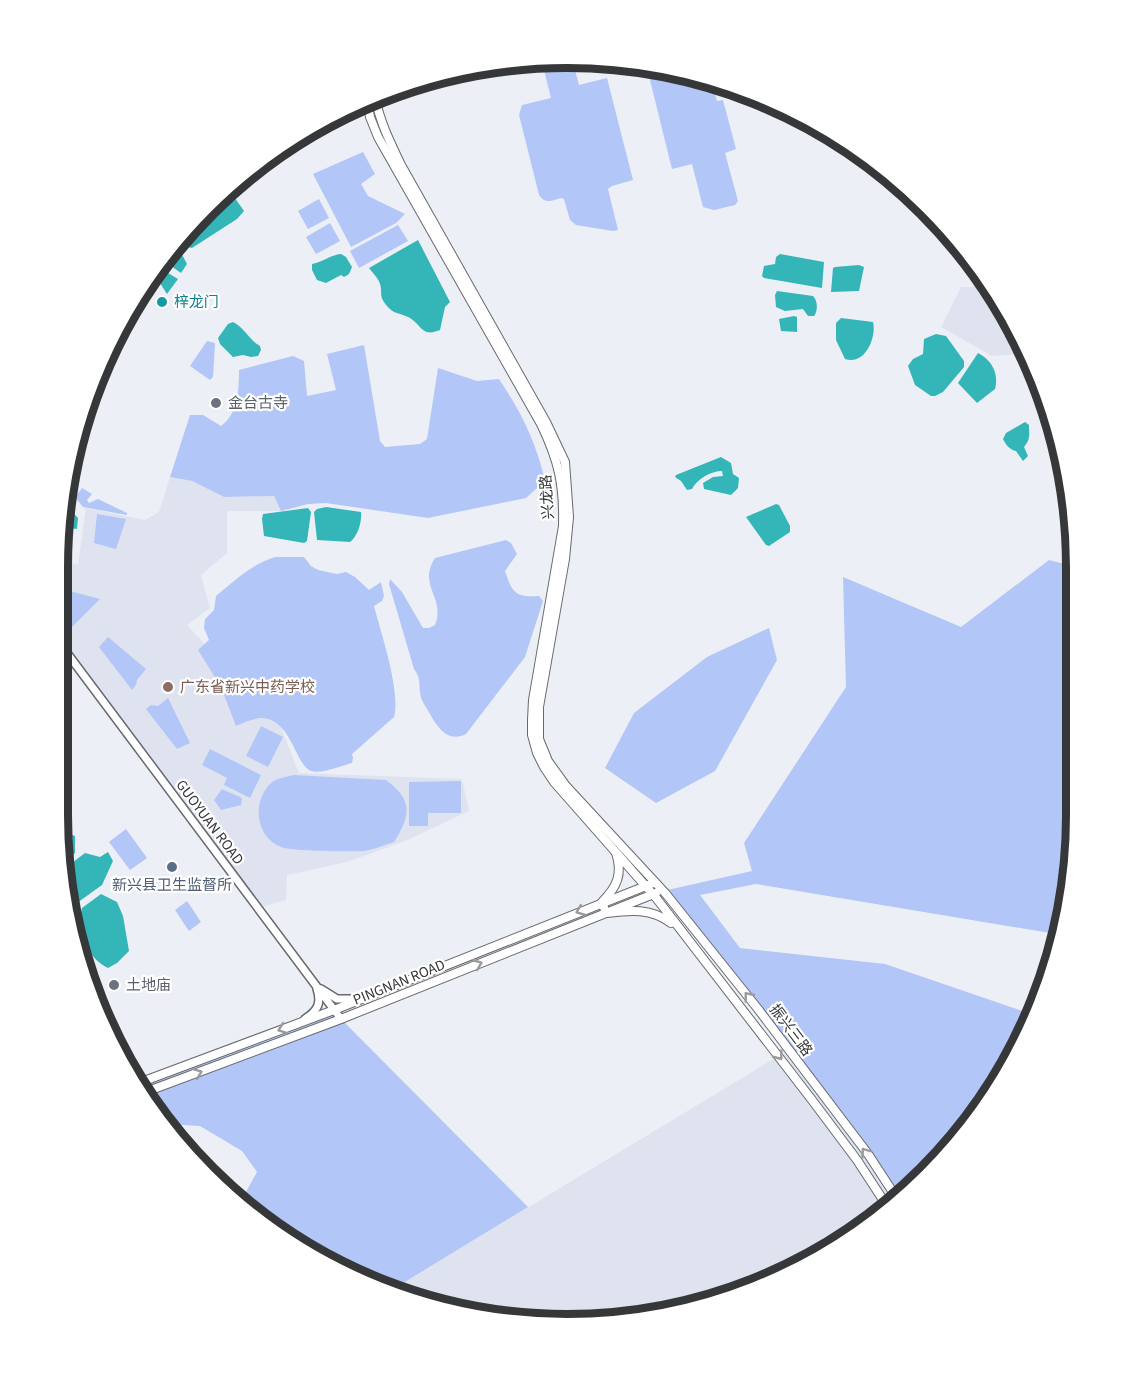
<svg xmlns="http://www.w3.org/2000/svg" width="1134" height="1382" viewBox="0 0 1134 1382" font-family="'Source Sans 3','Noto Sans SC',sans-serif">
  <rect width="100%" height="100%" fill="#eceff5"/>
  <g fill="#dfe3f0">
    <path d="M 983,275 L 1025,342 L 1029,353 L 992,356 L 941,327 L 961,287 L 972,287 Z"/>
    <path d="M 170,477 L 192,481 L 224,497 L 274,496 L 281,511 L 227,511 L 227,553 L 201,575 L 210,608 L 187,625 L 280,725 L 299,773 L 462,779 L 469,811 L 405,841 L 347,862 L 287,875 L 286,900 L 258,908 L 58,641 L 58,563 L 78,564 L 86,508 L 145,520 L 159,512 Z"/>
    <path d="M 790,1051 L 897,1201 L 878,1219 L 792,1273 L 666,1315 L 533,1324 L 403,1298 L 390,1291 L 775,1058 Z"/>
  </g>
  <g fill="#b2c6f7">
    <path d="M 541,58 L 572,59 L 579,85 L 607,78 L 633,180 L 612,186 L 608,189 L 618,230 L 613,231 L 576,225 L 570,220 L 564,199 L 561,198 C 552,201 545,204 539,195 L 519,115 L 522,105 L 551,98 Z"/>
    <path d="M 655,66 L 711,80 L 717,101 L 723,100 L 736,149 L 725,153 L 738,201 L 735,205 L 714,210 L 703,207 L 692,164 L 672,169 L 648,72 L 650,68 Z"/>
    <path d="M 363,152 L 375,174 L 361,184 L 368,196 L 405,214 L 396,223 L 351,247 L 313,174 Z"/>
    <path d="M 319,199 L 329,218 L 308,229 L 298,211 Z"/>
    <path d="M 330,223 L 340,241 L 316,254 L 306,237 Z"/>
    <path d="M 398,225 L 408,241 L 359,268 L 350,251 Z"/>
    <path d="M 207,341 L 215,343 L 213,377 L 210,380 L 190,366 Z"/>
    <path d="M 364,345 L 380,441 L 385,447 L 420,444 L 427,439 L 438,368 L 477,381 L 499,379 C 521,412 536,441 545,481 L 526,498 L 428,518 L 326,503 L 308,504 L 281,511 L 274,496 L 224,497 L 192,481 L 170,477 L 190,415 L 203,415 L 221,426 C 238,414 239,390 239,370 L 293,356 L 304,361 L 307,396 L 336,390 L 327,354 Z"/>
    <path d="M 82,488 L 92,494 L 87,500 L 89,503 L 98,499 L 127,513 L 127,515 L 83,507 L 75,497 Z"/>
    <path d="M 97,514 L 126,519 L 116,549 L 94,543 Z"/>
    <path d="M 506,540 L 511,543 L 517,554 L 505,571 C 512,592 515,598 539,596 L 543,601 L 525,657 L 466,734 C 448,743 438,728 430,714 C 427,708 422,702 421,697 C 418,685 422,680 414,669 L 389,584 L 390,579 L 402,592 L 423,628 L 429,628 L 435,625 C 446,597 417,586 435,558 Z"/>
    <path d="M 275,557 L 304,557 L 311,566 L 318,570 L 337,574 L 346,572 L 355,577 L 369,590 L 381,582 L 384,596 L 382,601 L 374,606 C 381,633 401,692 394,717 L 352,754 L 353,758 L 352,763 C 341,766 322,774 311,771 C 296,766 291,719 262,718 C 254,718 243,723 236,726 L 221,687 L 198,650 L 209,640 L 204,628 L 205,619 L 214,610 L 216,596 C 234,581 252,564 275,557 Z"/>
    <path d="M 1049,560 L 1076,567 L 1076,848 L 1062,935 L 756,884 L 700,895 L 740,948 L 885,964 L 1034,1015 L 1024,1041 L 951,1151 L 897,1201 L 859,1145 L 663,891 L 752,871 L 744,843 L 846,687 L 843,577 L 961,627 Z"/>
    <path d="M 58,588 L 100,599 L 69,630 L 58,625 Z"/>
    <path d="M 769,628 L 777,660 L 715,771 L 656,803 L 605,768 L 634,713 L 707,657 Z"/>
    <path d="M 108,637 L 146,669 L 137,680 L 136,685 L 132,690 L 99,647 Z"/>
    <path d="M 168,698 L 190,743 L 177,749 L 146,709 L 151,705 L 158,706 Z"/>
    <path d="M 261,726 L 283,737 L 268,767 L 246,756 Z"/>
    <path d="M 210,749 L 261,775 L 250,798 L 224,785 L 227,778 L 202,765 Z"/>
    <path d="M 294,775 L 386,780 C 413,800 411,815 394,842 C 384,845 373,850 363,851 C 351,852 289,851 281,847 C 256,837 252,804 269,785 C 275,778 285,777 294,775 Z"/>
    <path d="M 461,781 L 461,813 L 428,813 L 428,826 L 409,826 L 409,782 Z"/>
    <path d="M 222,789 L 242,798 L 241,805 L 221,810 L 214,800 Z"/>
    <path d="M 126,829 L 147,858 L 130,870 L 109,842 Z"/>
    <path d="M 187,901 L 201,922 L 189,931 L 175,910 Z"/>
    <path d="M 334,1010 L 341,1019 L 528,1207 L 390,1291 L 284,1239 L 240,1203 L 257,1172 L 242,1151 L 200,1126 L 167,1124 L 136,1084 Z"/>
  </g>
  <g fill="#34b6b9">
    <path d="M 230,191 L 244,211 L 237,219 L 192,248 L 188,247 L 182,236 L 206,207 Z"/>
    <path d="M 418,240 L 450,302 L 445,307 L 440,330 C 421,338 422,324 408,317 C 400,313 393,314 387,306 C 378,295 383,294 380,284 C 379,279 372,272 369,268 Z"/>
    <path d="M 176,243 L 187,264 L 181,273 L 164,261 Z"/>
    <path d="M 341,254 L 346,257 L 352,267 L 349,274 L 344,277 L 341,275 L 326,283 L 317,280 L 312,270 L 312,264 C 323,262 330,255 341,254 Z"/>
    <path d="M 780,254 L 824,262 L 822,288 L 764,278 L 762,276 L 764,266 L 775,264 L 776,257 Z"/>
    <path d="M 859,265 L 864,267 L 859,291 L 831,292 L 833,268 L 835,267 Z"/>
    <path d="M 168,273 L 178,279 L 167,294 L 158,280 Z"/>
    <path d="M 777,291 L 813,296 C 818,301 818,311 814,316 L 808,316 L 803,309 L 785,311 L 776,307 L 775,295 Z"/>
    <path d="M 794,316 L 797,317 L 797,332 L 781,331 L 779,319 Z"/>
    <path d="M 841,318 L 873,322 C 877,338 864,366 845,359 L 836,340 L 836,323 Z"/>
    <path d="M 233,322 C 244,327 249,340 260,346 L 261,350 L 258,356 L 251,357 L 243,355 L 233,357 L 220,344 L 218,338 L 228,324 Z"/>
    <path d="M 936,334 L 946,336 L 964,361 L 964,367 L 943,392 L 935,396 L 931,396 L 915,385 L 908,366 L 913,359 L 923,354 L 924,339 Z"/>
    <path d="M 978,353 C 992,360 999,374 995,389 L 977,403 L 958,383 Z"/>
    <path d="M 1025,422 L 1029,425 C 1029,434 1031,439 1024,447 L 1028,456 L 1023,461 L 1016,451 C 1010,450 1006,445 1003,439 L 1006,433 Z"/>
    <path d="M 721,457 L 731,463 L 733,474 L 739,478 L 738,488 L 731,495 L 704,489 L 703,483 L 713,477 L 723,476 L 722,471 C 711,471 697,479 692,489 L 687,490 L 681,481 L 675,477 L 676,475 Z"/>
    <path d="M 65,504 L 78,518 L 77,529 L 60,527 Z"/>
    <path d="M 776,504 L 779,505 L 790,526 L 790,532 L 769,546 L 766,545 L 746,517 Z"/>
    <path d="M 326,507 L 361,512 C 362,521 358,536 350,542 L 317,540 L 314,512 L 317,509 Z"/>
    <path d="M 308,508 L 311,512 L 307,541 L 304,543 L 264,536 L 262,519 L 263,514 Z"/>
    <path d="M 59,830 L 75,836 L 75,853 L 63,863 Z"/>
    <path d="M 108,852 L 113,861 L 102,885 L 77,903 L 69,903 L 64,869 L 85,853 L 100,857 Z"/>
    <path d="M 101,894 L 117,902 L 123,916 L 129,951 L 117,963 L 108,968 C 87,958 76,931 82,908 Z"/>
  </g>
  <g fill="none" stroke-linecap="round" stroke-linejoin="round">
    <defs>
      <g id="tertiary">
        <path d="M 58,641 L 341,1019"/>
        <path d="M 321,989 L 337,999 L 358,999"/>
        <path d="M 305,1019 C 317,1011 322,1004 317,989"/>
      </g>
      <g id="secondary">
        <path d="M 375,97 C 380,122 390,142 401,165 L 546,422 L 565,462 L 569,517 L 565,559 L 539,707 L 539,739 L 548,761 L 566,786 L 666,894 L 758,1009 L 868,1154 L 898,1200"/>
        <path d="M 367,100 L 370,117 L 378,137 L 541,424 C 559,461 564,485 563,526 L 533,700 L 532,720 L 532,735 L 537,753 L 544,767 L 554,782 L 657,899 L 812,1100 L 857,1160 L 889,1209"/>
        <path d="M 616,853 C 623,874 617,887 602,902 L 606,913 C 631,910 651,908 671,923"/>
        <path d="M 136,1084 L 334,1010 L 651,884"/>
        <path d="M 143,1093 L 341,1019 L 656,893"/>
      </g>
    </defs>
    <use href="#tertiary" stroke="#67696e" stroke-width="10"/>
    <use href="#secondary" stroke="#67696e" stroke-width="10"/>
    <use href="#tertiary" stroke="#fff" stroke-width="7"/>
    <use href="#secondary" stroke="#fff" stroke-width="8"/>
  </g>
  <defs><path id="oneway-chevron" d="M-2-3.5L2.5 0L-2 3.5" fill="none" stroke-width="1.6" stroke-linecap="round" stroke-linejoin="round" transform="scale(1.5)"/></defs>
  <g stroke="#9a9b9c">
    <use href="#oneway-chevron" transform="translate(580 911) rotate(158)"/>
    <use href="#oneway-chevron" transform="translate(478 964) rotate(-22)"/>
    <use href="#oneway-chevron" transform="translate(748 996) rotate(-129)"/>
    <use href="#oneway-chevron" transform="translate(282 1029) rotate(160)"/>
    <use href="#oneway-chevron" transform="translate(779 1056) rotate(53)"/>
    <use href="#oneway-chevron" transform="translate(198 1073) rotate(-21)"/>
    <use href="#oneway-chevron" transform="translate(865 1152) rotate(-126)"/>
  </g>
  <circle fill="#0f9aa8" stroke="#fff" stroke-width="2" cx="162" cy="302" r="6"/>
  <g fill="#6b7280" stroke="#fff" stroke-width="2">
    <circle cx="216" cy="403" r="6"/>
    <circle cx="114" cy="985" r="6"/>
  </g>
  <circle fill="#8d6e63" stroke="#fff" stroke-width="2" cx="168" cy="687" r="6"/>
  <circle fill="#5c6f8a" stroke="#fff" stroke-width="2" cx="172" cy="867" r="6"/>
  <g text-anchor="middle" stroke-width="4.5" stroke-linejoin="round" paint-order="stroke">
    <g font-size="15" fill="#0d838f" stroke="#fff" text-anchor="start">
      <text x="174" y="307">梓龙门</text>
    </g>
    <g font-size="15" fill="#5b616d" stroke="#fff" text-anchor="start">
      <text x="228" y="408">金台古寺</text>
      <text x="126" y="990">土地庙</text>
    </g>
    <g font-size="15" fill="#363739" stroke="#fff">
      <text transform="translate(547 497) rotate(-94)" y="5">兴龙路</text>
      <text transform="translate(210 822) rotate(53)" y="5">GUOYUAN ROAD</text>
      <text transform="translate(399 982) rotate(-22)" y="5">PINGNAN ROAD</text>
      <text transform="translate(791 1030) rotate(53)" y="5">振兴三路</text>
    </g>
    <g font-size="15" fill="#785e54" stroke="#fff" text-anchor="start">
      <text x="180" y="692">广东省新兴中药学校</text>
    </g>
    <g font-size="15" fill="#4e5e75" stroke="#fff">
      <text x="172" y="890">新兴县卫生监督所</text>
    </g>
  </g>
  <path d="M0 0H1134V1382H0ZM567 68H567A499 499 0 0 1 1066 567V815A499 499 0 0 1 567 1314H567A499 499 0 0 1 68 815V567A499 499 0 0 1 567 68Z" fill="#fff" fill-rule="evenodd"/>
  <path fill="none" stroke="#363739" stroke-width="8" d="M567 68H567A499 499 0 0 1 1066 567V815A499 499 0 0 1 567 1314H567A499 499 0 0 1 68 815V567A499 499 0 0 1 567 68Z"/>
</svg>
